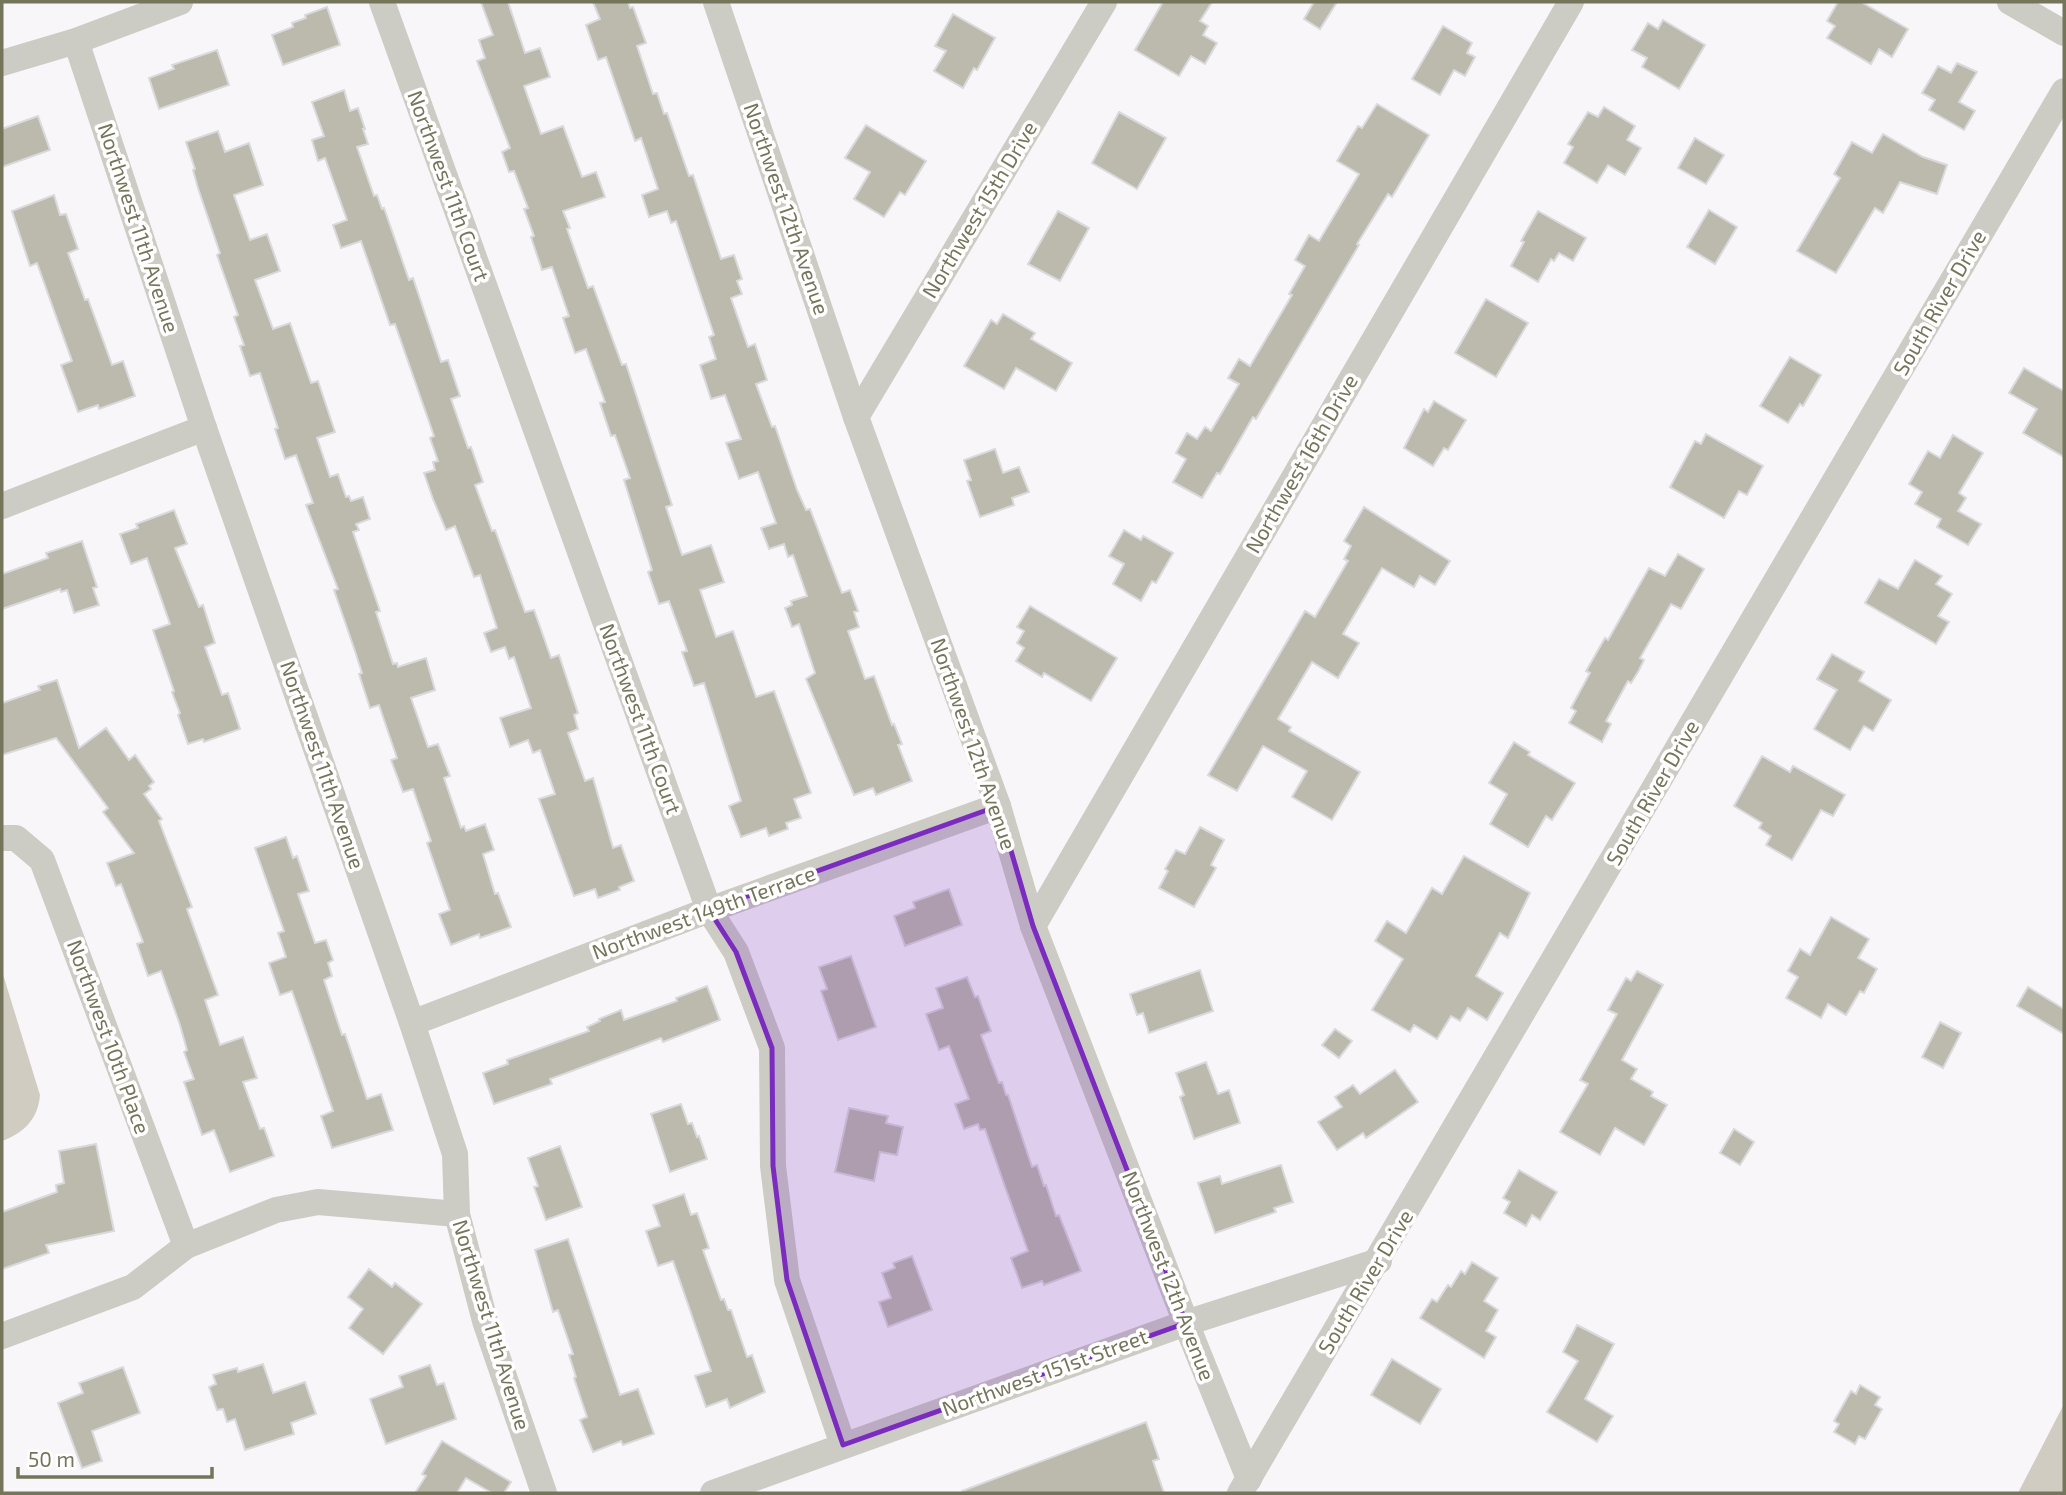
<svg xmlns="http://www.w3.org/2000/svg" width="2066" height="1495" viewBox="0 0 2066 1495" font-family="'Exo 2',sans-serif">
  <rect width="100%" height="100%" fill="#f8f6f9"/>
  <g fill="#d0ccc1">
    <path d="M 2,971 L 40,1095 C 38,1119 24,1133 2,1141 Z"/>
    <path d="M 2064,1404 L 2064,1493 L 2018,1493 Z"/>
  </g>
  <g fill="#bbbaac" stroke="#dad9db" stroke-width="2">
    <path d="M 481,2 L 508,2 L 525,53 L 540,48 L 550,77 L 524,86 L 541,134 L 563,126 L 582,177 L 596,172 L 605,197 L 563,211 L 570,228 L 567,229 L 588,288 L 593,286 L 622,365 L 626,364 L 672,505 L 666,507 L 682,555 L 711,545 L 724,582 L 700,590 L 716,637 L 733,631 L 756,697 L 774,691 L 811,793 L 794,799 L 801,818 L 786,823 L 788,829 L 769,836 L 766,828 L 741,837 L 729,806 L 741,801 L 704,683 L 694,686 L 682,652 L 687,651 L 669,601 L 659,604 L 648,572 L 652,570 L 624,480 L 630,478 L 615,435 L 611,436 L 600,403 L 605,402 L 586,349 L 575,353 L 563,318 L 569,316 L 552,267 L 542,270 L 531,237 L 534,236 L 524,209 L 528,208 L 514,171 L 509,172 L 502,152 L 510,148 L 477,61 L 485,58 L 479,40 L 493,35 Z"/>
    <path d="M 593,2 L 628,2 L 630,8 L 633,7 L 646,43 L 637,46 L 653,94 L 657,93 L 664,114 L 667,113 L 689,176 L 693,175 L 721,259 L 734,255 L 742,279 L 737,281 L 742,294 L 731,298 L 748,347 L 755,344 L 767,380 L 756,384 L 772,427 L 775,426 L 797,490 L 806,510 L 810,509 L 842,593 L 850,590 L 858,611 L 854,612 L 859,627 L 848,631 L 865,679 L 874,676 L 892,725 L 894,724 L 902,744 L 898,745 L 912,781 L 876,795 L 873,788 L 854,795 L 806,679 L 815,673 L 799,624 L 792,627 L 785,608 L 792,605 L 791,601 L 807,596 L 793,555 L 788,557 L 784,544 L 769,549 L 761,528 L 776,523 L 758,472 L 739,479 L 726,443 L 741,439 L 725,395 L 711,399 L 700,365 L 716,359 L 709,337 L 714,335 L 676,221 L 671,223 L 667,211 L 649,217 L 642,195 L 658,189 L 641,138 L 635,141 L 606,57 L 598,60 L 586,25 L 600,19 Z"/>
    <path d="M 1163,2 L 1212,2 L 1200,21 L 1208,26 L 1203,35 L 1217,43 L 1205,64 L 1191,56 L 1179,76 L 1135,50 Z"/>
    <path d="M 1314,2 L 1337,2 L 1320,29 L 1304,19 Z"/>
    <path d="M 1838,2 L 1861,2 L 1908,29 L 1892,57 L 1879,49 L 1871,64 L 1827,38 L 1835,26 L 1827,21 Z"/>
    <path d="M 327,7 L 340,45 L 283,65 L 272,35 L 293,27 L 292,23 L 306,18 L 305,15 Z"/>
    <path d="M 953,14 L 995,38 L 977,70 L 974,68 L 963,88 L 934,71 L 946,51 L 935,46 Z"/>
    <path d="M 1663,20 L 1705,45 L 1679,89 L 1642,67 L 1647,58 L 1632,50 L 1648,23 L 1658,29 Z"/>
    <path d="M 1443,26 L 1472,43 L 1467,53 L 1475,57 L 1465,76 L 1454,70 L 1440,95 L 1412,79 Z"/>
    <path d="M 217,50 L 229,85 L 159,109 L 149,78 L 174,69 L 172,65 Z"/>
    <path d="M 1957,63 L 1977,72 L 1959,102 L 1975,111 L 1964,130 L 1929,110 L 1935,100 L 1922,93 L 1938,66 L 1951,73 Z"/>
    <path d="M 344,90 L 350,111 L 358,108 L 365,129 L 363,129 L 368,144 L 357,147 L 374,196 L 377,195 L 382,209 L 384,208 L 409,280 L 413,278 L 441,362 L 448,360 L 460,396 L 451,399 L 468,448 L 471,447 L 483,482 L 475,485 L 492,531 L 495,530 L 525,612 L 534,610 L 551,658 L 559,655 L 578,713 L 574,715 L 578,729 L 568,733 L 585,781 L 593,778 L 613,848 L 621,845 L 634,881 L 619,887 L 620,890 L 598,898 L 595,889 L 574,896 L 539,799 L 555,794 L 540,750 L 533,753 L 528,740 L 510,747 L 500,718 L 531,708 L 514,657 L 509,659 L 505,647 L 491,652 L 484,633 L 497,628 L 480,575 L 474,577 L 455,526 L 446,530 L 433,499 L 424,473 L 435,470 L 433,462 L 438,461 L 430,438 L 434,436 L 395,324 L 390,325 L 361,241 L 341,248 L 333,225 L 347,220 L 325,158 L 318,161 L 312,140 L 324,136 L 312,102 Z"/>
    <path d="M 1377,104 L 1429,135 L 1392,197 L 1388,194 L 1357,244 L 1359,245 L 1256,419 L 1253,417 L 1220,474 L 1217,473 L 1202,498 L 1173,482 L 1186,459 L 1176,453 L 1187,433 L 1197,439 L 1205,427 L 1211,431 L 1239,384 L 1228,378 L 1239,359 L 1250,366 L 1292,295 L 1289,294 L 1305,266 L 1295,260 L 1309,235 L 1319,241 L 1359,174 L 1337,161 L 1358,126 L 1362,128 Z"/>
    <path d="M 1604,107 L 1635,126 L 1627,140 L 1641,148 L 1625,175 L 1608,165 L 1597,183 L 1564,163 L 1573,147 L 1568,144 L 1588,112 L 1598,117 Z"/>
    <path d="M 1119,112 L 1166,138 L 1137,189 L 1092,163 Z"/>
    <path d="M 38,116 L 50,150 L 2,167 L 2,129 Z"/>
    <path d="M 866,125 L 926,161 L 905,195 L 900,192 L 884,217 L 854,199 L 870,172 L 845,158 Z"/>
    <path d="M 218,131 L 225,152 L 249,143 L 263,185 L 234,195 L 250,240 L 267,234 L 280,271 L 255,280 L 273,329 L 290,323 L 311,383 L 318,381 L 335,432 L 317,438 L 330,477 L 338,474 L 346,497 L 349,496 L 351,501 L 363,497 L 370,519 L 356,524 L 359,530 L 353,532 L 380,611 L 376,612 L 393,664 L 397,663 L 398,667 L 426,658 L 435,690 L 411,698 L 428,747 L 438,744 L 450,776 L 444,778 L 461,828 L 464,826 L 466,831 L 485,824 L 494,850 L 483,854 L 495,894 L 498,893 L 511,927 L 480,938 L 479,934 L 451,945 L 439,914 L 450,910 L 427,843 L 431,841 L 413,789 L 403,792 L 391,760 L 397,758 L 379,705 L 370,708 L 359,674 L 362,673 L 355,651 L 334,590 L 338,589 L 306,505 L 313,503 L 296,455 L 285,459 L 275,429 L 278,428 L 260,373 L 250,376 L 240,346 L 244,345 L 234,317 L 238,315 L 217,255 L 220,253 L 198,188 L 193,170 L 195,169 L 186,142 Z"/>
    <path d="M 1883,134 L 1923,157 L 1947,165 L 1937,194 L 1900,182 L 1883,213 L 1875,208 L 1836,273 L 1797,251 L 1840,178 L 1834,174 L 1852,142 L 1872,153 Z"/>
    <path d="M 1695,138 L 1724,155 L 1706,184 L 1678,168 Z"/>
    <path d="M 54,195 L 60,215 L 66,214 L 78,249 L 68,253 L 85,300 L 88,299 L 112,365 L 123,361 L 135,396 L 99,409 L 98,405 L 78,412 L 61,365 L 72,361 L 37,263 L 30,266 L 12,211 Z"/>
    <path d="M 1709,210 L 1737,227 L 1715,264 L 1687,247 Z"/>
    <path d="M 1058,211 L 1089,228 L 1060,281 L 1028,264 Z"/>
    <path d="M 1538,211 L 1586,238 L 1573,261 L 1559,253 L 1554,261 L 1551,259 L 1538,282 L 1511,266 L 1524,242 L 1521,241 Z"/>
    <path d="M 1486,299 L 1528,323 L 1496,377 L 1455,353 Z"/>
    <path d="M 1003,314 L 1035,333 L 1031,339 L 1072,363 L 1056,391 L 1016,368 L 1004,389 L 964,366 L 991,320 L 997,324 Z"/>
    <path d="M 1790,357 L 1821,375 L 1803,406 L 1800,404 L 1788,423 L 1760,406 Z"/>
    <path d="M 2024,368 L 2064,391 L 2064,457 L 2023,433 L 2037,409 L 2009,393 Z"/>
    <path d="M 1434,401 L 1466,420 L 1448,450 L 1444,448 L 1433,466 L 1404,448 L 1424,409 L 1428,412 Z"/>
    <path d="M 1706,434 L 1763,466 L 1747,495 L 1739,491 L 1724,518 L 1670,487 L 1695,441 L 1701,444 Z"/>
    <path d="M 1953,435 L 1983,453 L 1959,493 L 1966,498 L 1958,511 L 1981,524 L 1968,545 L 1937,527 L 1941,519 L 1915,504 L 1922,492 L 1909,484 L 1928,451 L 1940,458 Z"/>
    <path d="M 995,449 L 1003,473 L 1019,467 L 1029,492 L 1012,498 L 1014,505 L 980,517 L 967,481 L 971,480 L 964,460 Z"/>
    <path d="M 1364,507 L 1450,561 L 1435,585 L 1420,576 L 1414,587 L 1382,568 L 1343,634 L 1359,643 L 1338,678 L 1312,662 L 1278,719 L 1291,727 L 1289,731 L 1360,772 L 1332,820 L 1292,797 L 1307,771 L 1263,746 L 1237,791 L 1208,775 L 1305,611 L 1315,617 L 1348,561 L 1344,559 L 1351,546 L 1344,541 Z"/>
    <path d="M 174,510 L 187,544 L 175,548 L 199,607 L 203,605 L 215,643 L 205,647 L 222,695 L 228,693 L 240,729 L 204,742 L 203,739 L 188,744 L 178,715 L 180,713 L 172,692 L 174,691 L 153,630 L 170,624 L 147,558 L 131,564 L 120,534 L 138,528 L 136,524 Z"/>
    <path d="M 1124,530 L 1141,540 L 1143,536 L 1173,553 L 1156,583 L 1152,581 L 1141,601 L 1113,584 L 1124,564 L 1109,556 Z"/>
    <path d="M 82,541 L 97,587 L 93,588 L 99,605 L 74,613 L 67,590 L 61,592 L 60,589 L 2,609 L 2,574 L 48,558 L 46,553 Z"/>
    <path d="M 1678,554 L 1704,569 L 1681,609 L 1671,604 L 1640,658 L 1644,660 L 1638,672 L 1631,683 L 1628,681 L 1606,721 L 1611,724 L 1602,742 L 1569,723 L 1576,711 L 1571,708 L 1590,673 L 1586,671 L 1605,638 L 1608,640 L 1649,568 L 1665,576 Z"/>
    <path d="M 1915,560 L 1942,576 L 1936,584 L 1952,594 L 1938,616 L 1949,622 L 1936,644 L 1865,603 L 1879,579 L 1898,589 Z"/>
    <path d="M 1030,606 L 1117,658 L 1091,701 L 1044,673 L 1042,677 L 1016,661 L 1024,648 L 1017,643 L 1024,631 L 1017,627 Z"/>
    <path d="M 1832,654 L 1864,672 L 1859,681 L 1891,700 L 1873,731 L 1864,726 L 1850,750 L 1814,729 L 1837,690 L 1817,679 Z"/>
    <path d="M 57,680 L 79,748 L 106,728 L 129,760 L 135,755 L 154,782 L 149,786 L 151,789 L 144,794 L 162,819 L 159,821 L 192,907 L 187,909 L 218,995 L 205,1000 L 220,1045 L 243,1037 L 257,1078 L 243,1082 L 260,1129 L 264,1128 L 274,1156 L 230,1172 L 214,1130 L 202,1135 L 184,1082 L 194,1079 L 184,1052 L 187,1050 L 180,1025 L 161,971 L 148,976 L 137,944 L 143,942 L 121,884 L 116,886 L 107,863 L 134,853 L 103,812 L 108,808 L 56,738 L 2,755 L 2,703 L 40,690 L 38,686 Z"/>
    <path d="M 1514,742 L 1530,752 L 1528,755 L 1575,783 L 1552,820 L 1546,816 L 1528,847 L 1490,824 L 1507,794 L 1489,783 Z"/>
    <path d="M 1762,756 L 1790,772 L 1793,766 L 1845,795 L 1833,816 L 1821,810 L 1792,860 L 1766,845 L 1771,836 L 1759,828 L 1762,823 L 1734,806 Z"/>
    <path d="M 1200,827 L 1224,840 L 1211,865 L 1216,868 L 1194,907 L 1159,888 L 1168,871 L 1165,869 L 1176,850 L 1185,854 Z"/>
    <path d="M 286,837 L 293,858 L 297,856 L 309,891 L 298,894 L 315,943 L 326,940 L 333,960 L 328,963 L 332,976 L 324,980 L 342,1035 L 345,1034 L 367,1099 L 381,1094 L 393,1130 L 332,1148 L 321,1116 L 333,1111 L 312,1049 L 292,991 L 280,995 L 269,963 L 286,957 L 278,933 L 284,931 L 255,848 Z"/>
    <path d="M 1464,856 L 1530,893 L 1508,938 L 1500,933 L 1476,976 L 1503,993 L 1487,1020 L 1468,1008 L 1460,1021 L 1451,1016 L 1437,1039 L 1414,1025 L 1410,1032 L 1372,1010 L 1403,959 L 1375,941 L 1387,921 L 1406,933 L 1432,888 L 1442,894 Z"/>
    <path d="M 949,889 L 962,925 L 905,946 L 894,916 L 915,908 L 913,902 Z"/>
    <path d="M 1831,917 L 1869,939 L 1858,958 L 1877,969 L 1864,993 L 1860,991 L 1846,1015 L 1828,1004 L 1821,1018 L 1786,998 L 1798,977 L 1788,971 L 1800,949 L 1810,955 Z"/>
    <path d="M 851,956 L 876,1027 L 838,1040 L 821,991 L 827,989 L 819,967 Z"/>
    <path d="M 1200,970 L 1213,1011 L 1149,1033 L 1143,1013 L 1137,1015 L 1130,994 Z"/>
    <path d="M 1637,971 L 1663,985 L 1622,1060 L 1637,1069 L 1631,1079 L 1653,1092 L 1651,1096 L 1667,1105 L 1644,1145 L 1615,1128 L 1600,1155 L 1560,1132 L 1588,1084 L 1580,1080 L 1617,1014 L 1608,1010 L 1626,978 L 1631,981 Z"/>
    <path d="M 967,977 L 975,997 L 978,996 L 991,1031 L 981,1035 L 999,1083 L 1002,1082 L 1006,1095 L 1008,1095 L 1032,1167 L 1037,1165 L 1044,1186 L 1046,1185 L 1056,1216 L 1059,1215 L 1081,1271 L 1044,1285 L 1042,1281 L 1022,1288 L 1011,1258 L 1028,1251 L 1003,1181 L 985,1129 L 980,1130 L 978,1124 L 964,1129 L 955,1104 L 969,1099 L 949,1046 L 939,1050 L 926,1014 L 943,1008 L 936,988 Z"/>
    <path d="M 707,986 L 720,1020 L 663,1042 L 661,1038 L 550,1079 L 552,1084 L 494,1104 L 483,1073 L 508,1064 L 507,1060 L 589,1031 L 587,1027 L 600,1021 L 599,1019 L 621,1010 L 624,1020 L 677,1001 L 676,998 Z"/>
    <path d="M 2028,987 L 2064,1009 L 2064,1034 L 2017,1006 Z"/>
    <path d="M 1940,1022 L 1961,1033 L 1943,1068 L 1922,1057 Z"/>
    <path d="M 1335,1029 L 1352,1041 L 1339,1058 L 1322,1045 Z"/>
    <path d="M 1206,1062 L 1218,1094 L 1229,1090 L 1240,1123 L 1194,1139 L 1180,1097 L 1184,1095 L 1176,1073 Z"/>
    <path d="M 1395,1070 L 1418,1102 L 1366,1138 L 1363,1133 L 1337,1150 L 1318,1122 L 1342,1107 L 1335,1097 L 1353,1085 L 1360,1094 Z"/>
    <path d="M 681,1104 L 688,1124 L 692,1123 L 697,1137 L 699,1136 L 707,1159 L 670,1172 L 651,1114 Z"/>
    <path d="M 849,1108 L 888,1116 L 886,1123 L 903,1127 L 897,1155 L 880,1152 L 874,1181 L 835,1172 Z"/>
    <path d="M 1734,1129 L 1754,1142 L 1740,1165 L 1720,1153 Z"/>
    <path d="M 96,1144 L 114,1231 L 46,1245 L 49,1253 L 2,1269 L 2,1212 L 57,1192 L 56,1185 L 64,1183 L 59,1151 Z"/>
    <path d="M 560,1146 L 582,1207 L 546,1220 L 534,1187 L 538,1186 L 528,1158 Z"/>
    <path d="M 1281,1165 L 1293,1202 L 1274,1208 L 1276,1212 L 1215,1233 L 1198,1183 L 1220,1176 L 1222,1184 Z"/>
    <path d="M 1519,1170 L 1557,1192 L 1540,1220 L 1532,1215 L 1526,1226 L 1504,1213 L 1510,1202 L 1503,1198 Z"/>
    <path d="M 684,1194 L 691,1215 L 697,1213 L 709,1248 L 703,1250 L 721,1300 L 724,1299 L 728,1310 L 731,1310 L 747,1357 L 752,1355 L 765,1392 L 730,1408 L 727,1399 L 706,1407 L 695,1376 L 711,1371 L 673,1261 L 658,1266 L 646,1231 L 660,1226 L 653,1205 Z"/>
    <path d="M 568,1239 L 620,1395 L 638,1389 L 654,1434 L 623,1445 L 621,1441 L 593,1452 L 580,1420 L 587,1417 L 574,1378 L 576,1377 L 569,1355 L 573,1354 L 558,1310 L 553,1312 L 535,1250 Z"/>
    <path d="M 912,1256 L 932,1310 L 888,1327 L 879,1302 L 891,1298 L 882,1273 L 895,1268 L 893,1263 Z"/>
    <path d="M 1472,1262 L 1498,1278 L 1484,1301 L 1498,1310 L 1486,1331 L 1496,1337 L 1484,1358 L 1420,1318 L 1432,1299 L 1437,1302 L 1448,1285 L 1451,1287 L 1461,1271 L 1465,1274 Z"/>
    <path d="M 369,1269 L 392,1287 L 395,1283 L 422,1304 L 383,1354 L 349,1328 L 363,1309 L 348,1297 Z"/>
    <path d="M 1577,1325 L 1614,1344 L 1585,1399 L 1613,1416 L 1597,1442 L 1547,1412 L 1578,1361 L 1563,1352 Z"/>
    <path d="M 1392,1359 L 1441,1389 L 1420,1424 L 1371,1395 Z"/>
    <path d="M 263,1364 L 273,1393 L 305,1382 L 316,1414 L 291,1423 L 294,1434 L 245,1450 L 235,1419 L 227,1422 L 223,1409 L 217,1410 L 209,1387 L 216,1384 L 213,1375 L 237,1368 L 238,1372 Z"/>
    <path d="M 430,1365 L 437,1385 L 444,1383 L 456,1419 L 386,1444 L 370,1399 L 403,1387 L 399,1376 Z"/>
    <path d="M 123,1367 L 140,1413 L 92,1431 L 102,1461 L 82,1468 L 58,1403 L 83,1393 L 79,1383 Z"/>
    <path d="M 1860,1385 L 1880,1397 L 1875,1405 L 1882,1409 L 1865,1439 L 1859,1436 L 1855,1444 L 1834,1432 L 1839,1424 L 1834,1421 L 1851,1391 L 1856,1394 Z"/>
    <path d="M 1146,1422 L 1159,1459 L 1153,1461 L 1164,1493 L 962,1493 L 962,1491 Z"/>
    <path d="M 442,1441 L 511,1482 L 504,1493 L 492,1493 L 466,1478 L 457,1493 L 415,1493 L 426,1476 L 422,1474 Z"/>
  </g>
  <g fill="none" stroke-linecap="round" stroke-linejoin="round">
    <g stroke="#ccccc5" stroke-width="26">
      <path d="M 382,2 L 709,910 L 736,952 L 772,1048 L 773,1166 L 787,1280 L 843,1445"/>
      <path d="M 716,2 L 856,417 L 998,806 L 1033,926 L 1186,1323 L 1249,1479"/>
      <path d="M 2010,2 L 2064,33"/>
      <path d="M 76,41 L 204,428 L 412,1023 L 455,1154 L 457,1214 L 485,1321 L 544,1493"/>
      <path d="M 2,63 L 76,41 L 180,2"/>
      <path d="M 856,417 L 1104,2"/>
      <path d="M 2,506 L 204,428"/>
      <path d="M 2,838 L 16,838 L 42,860 L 186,1246"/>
      <path d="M 1033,926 L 1571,2"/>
      <path d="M 412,1023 L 709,910 L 998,806"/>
      <path d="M 2,1336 L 133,1287 L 186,1246 L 276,1210 L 318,1202 L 457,1214"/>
      <path d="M 713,1493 L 1186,1323 L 1379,1261"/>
      <path d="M 1240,1493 L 2064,91"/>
    </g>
  </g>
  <path fill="#7b2cbf" fill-opacity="0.2" stroke="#7b2cbf" stroke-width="5" stroke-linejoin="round" d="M 998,806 L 1033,926 L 1186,1323 L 843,1445 L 787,1280 L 773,1166 L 772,1048 L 736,952 L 709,910 Z"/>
  <g text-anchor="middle" stroke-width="7" stroke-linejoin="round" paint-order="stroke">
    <g font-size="21" fill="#75755b" stroke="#fff">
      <text transform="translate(448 186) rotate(70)" y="7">Northwest 11th Court</text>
      <text transform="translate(786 209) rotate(71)" y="7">Northwest 12th Avenue</text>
      <text transform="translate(980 210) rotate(-59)" y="7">Northwest 15th Drive</text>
      <text transform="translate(138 228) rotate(72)" y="7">Northwest 11th Avenue</text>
      <text transform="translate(1940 303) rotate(-60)" y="7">South River Drive</text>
      <text transform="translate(1302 464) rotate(-60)" y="7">Northwest 16th Drive</text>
      <text transform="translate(640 719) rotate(70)" y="7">Northwest 11th Court</text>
      <text transform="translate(973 744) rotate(71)" y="7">Northwest 12th Avenue</text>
      <text transform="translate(322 765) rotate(71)" y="7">Northwest 11th Avenue</text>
      <text transform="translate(1653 793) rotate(-60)" y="7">South River Drive</text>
      <text transform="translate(704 913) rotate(-20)" y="7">Northwest 149th Terrace</text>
      <text transform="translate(108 1037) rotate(70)" y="7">Northwest 10th Place</text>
      <text transform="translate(1168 1276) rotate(69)" y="7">Northwest 12th Avenue</text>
      <text transform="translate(1366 1282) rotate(-59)" y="7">South River Drive</text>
      <text transform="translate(491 1325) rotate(73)" y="7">Northwest 11th Avenue</text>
      <text transform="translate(1045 1373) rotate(-20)" y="7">Northwest 151st Street</text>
    </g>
  </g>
  <rect width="2066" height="1495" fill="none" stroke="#75755b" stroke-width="7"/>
  <path d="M18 1467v10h194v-10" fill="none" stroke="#75755b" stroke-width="3.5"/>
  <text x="28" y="1467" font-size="21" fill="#75755b" stroke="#ffffff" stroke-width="5" paint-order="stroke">50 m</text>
</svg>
